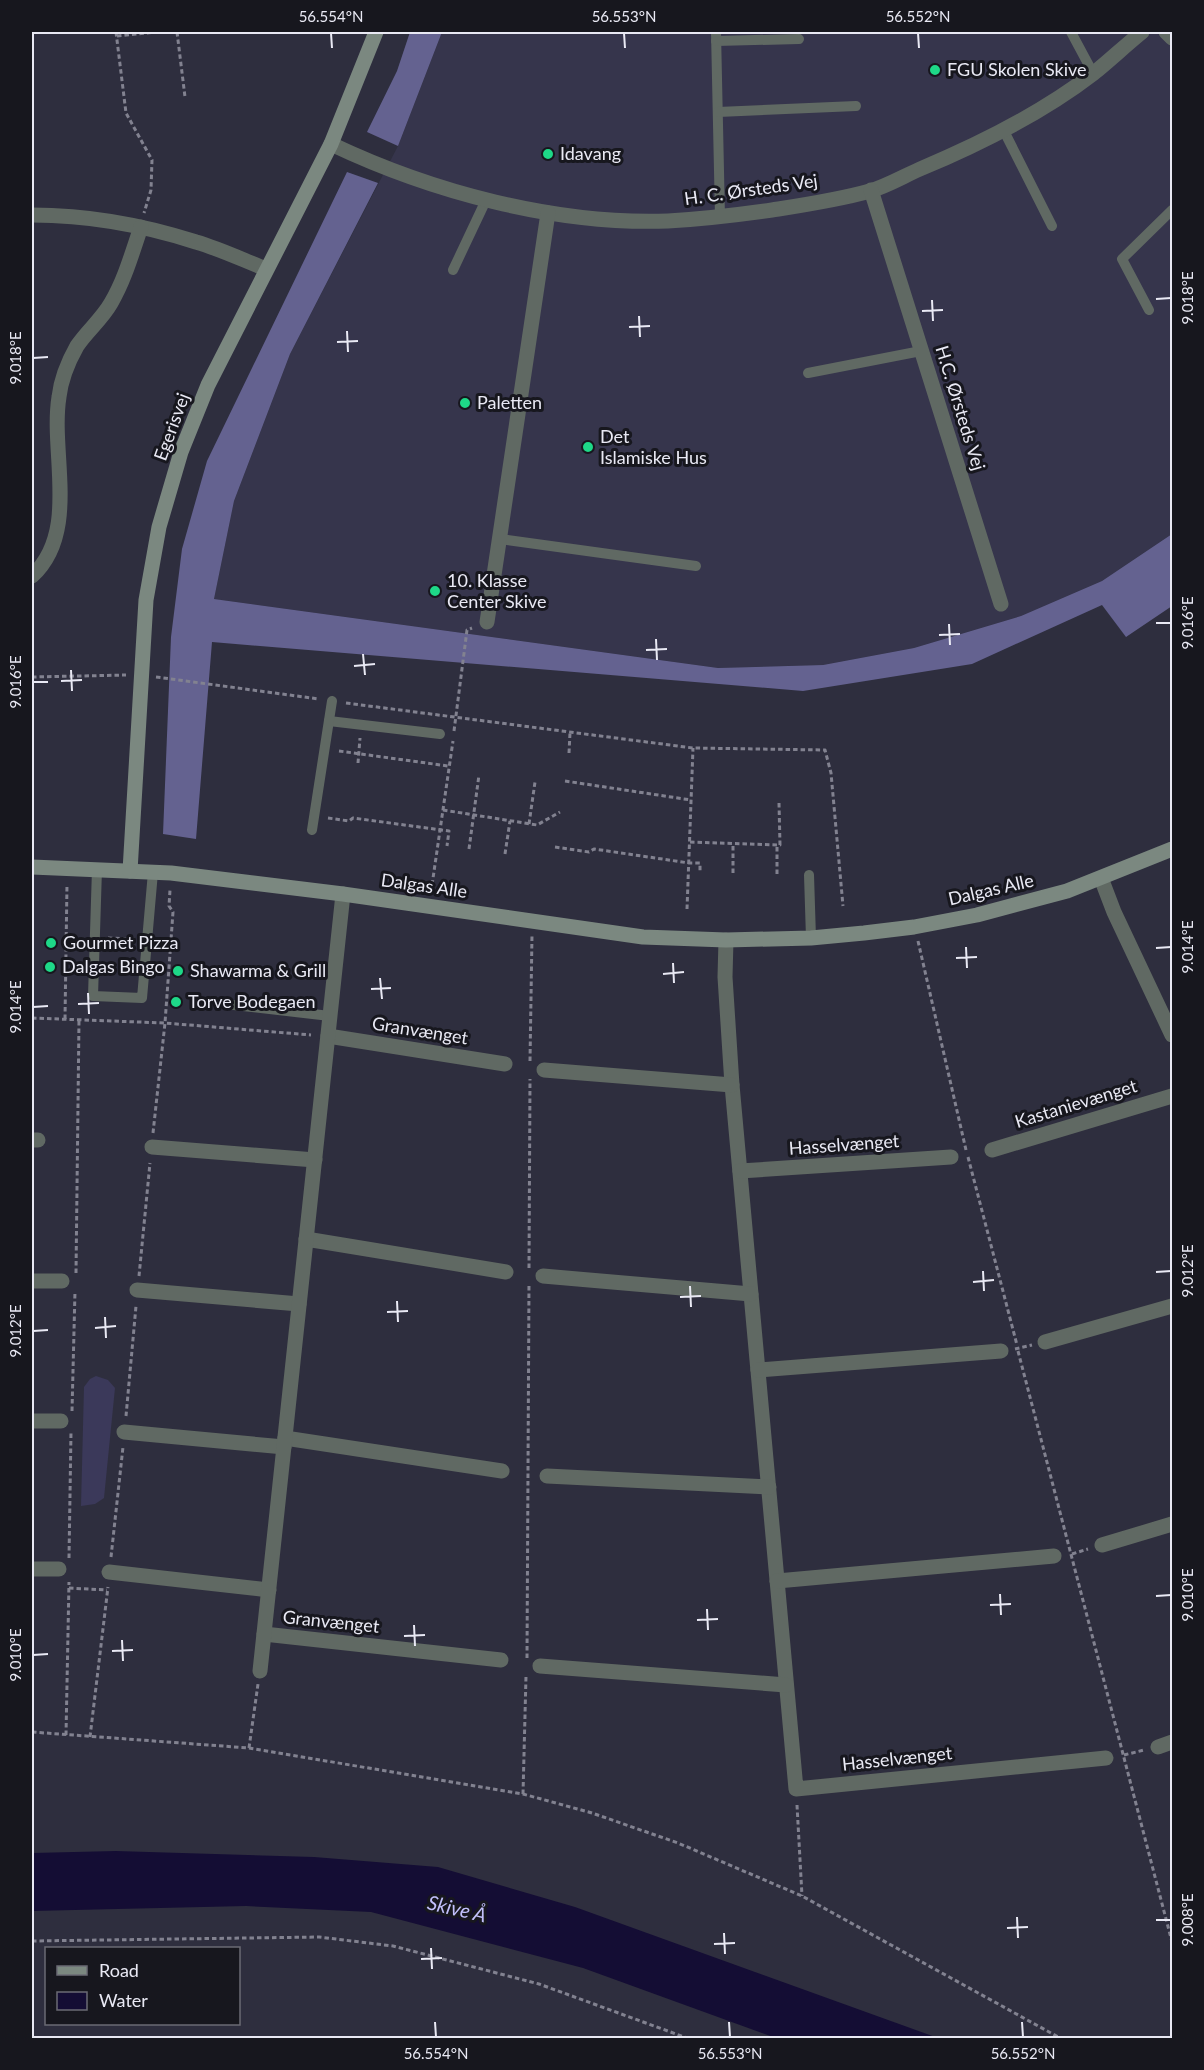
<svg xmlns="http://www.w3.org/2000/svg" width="1204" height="2070" viewBox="0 0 1204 2070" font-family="Lato,sans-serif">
  <rect width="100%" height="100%" fill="#2e2e3e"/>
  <path fill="#36354c" d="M 442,32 L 1172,32 L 1172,534 L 1102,581 L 1021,616 L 914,648 L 823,665 L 718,668 L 214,599 L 234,501 L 290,354 L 398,146 Z"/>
  <path fill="#3b395a" d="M 96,1376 L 108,1380 L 115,1388 L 104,1498 L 95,1504 L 81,1506 L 84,1387 L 90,1379 Z"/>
  <g fill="#646290">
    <path d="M 410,32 L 442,32 L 398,146 L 367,132 L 397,71 Z"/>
    <path d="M 347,172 L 378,183 L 290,354 L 234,501 L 214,599 L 718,668 L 823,665 L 914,648 L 1021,616 L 1102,581 L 1172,534 L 1172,606 L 1126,637 L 1102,605 L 972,664 L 803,691 L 212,642 L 196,839 L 163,834 L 171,637 L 182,549 L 207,461 Z"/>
  </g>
  <path fill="#140d34" d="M 116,1851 L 314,1857 L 438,1867 L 575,1907 L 938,2038 L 776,2038 L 583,1968 L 371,1912 L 246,1906 L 32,1911 L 32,1853 Z"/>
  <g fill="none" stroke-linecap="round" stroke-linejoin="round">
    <g stroke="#828290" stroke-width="3" stroke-dasharray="4.5 3" stroke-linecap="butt">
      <path d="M 116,32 L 126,113 L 152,160 L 151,190 L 144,213"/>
      <path d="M 177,32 L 185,97"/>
      <path d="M 117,36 L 156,32"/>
      <path d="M 32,677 L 126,675"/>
      <path d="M 156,677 L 319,699"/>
      <path d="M 346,703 L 693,748 L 825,750 L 831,773 L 843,906"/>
      <path d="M 454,731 L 467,630 L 472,628"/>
      <path d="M 339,751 L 448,766"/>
      <path d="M 569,753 L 570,733"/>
      <path d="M 358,763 L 360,738"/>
      <path d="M 565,781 L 691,800"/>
      <path d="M 443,810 L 537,825 L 560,812"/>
      <path d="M 328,818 L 349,821 L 353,818 L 449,831 L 447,846"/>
      <path d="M 529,824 L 535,782"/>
      <path d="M 690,842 L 780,845 L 779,803"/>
      <path d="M 555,847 L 589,852 L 594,849 L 689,863 L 700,863 L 700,871"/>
      <path d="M 469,849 L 479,775"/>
      <path d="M 505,854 L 510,821"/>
      <path d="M 733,873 L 733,844"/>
      <path d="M 777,874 L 777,845"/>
      <path d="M 431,892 L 453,741"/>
      <path d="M 687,909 L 693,748"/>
      <path d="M 108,938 L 135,939"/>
      <path d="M 918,941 L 966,1150"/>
      <path d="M 32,1018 L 165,1023 L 311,1035"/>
      <path d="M 65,1019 L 67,884"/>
      <path d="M 530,1061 L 532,935"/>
      <path d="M 153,1133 L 165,1023 L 173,912 L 169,906 L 170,890"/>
      <path d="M 968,1157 L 1017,1345"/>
      <path d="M 529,1268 L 530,1079"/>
      <path d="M 76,1273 L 79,1020"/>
      <path d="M 139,1276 L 150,1163"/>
      <path d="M 1015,1349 L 1032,1345"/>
      <path d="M 1018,1351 L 1172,1942"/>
      <path d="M 72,1411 L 75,1291"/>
      <path d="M 126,1416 L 136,1306"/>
      <path d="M 1072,1554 L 1088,1549"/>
      <path d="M 111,1557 L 123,1447"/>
      <path d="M 69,1558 L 71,1432"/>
      <path d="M 69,1588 L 107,1590"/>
      <path d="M 527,1658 L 529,1283"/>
      <path d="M 32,1732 L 249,1748 L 523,1794 L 592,1813 L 678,1843 L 802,1896 L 1060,2038"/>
      <path d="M 66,1735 L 69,1582"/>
      <path d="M 90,1737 L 108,1587"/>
      <path d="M 249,1748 L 258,1684"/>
      <path d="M 1124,1755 L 1144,1750"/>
      <path d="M 523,1794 L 526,1676"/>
      <path d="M 797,1805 L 802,1896"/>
      <path d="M 32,1941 L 319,1937 L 393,1946 L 539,1984 L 687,2038"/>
    </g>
    <g stroke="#606963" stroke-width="10">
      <path d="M 716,32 L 720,217"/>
      <path d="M 1071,32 L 1093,73"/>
      <path d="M 716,41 L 799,39"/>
      <path d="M 718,112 L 856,106"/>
      <path d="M 1003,129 L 1052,226"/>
      <path d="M 453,270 L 487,198"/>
      <path d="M 1149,310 L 1122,259 L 1172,210"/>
      <path d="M 808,373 L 921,351"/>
      <path d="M 500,539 L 696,566"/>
      <path d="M 329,721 L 440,734"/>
      <path d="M 312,830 L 332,701"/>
      <path d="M 97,869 L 93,996 L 142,998 L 153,872"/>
      <path d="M 809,875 L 811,938"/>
      <path d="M 225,1004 L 330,1016"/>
    </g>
    <g stroke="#606963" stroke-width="15">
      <path d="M 1166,32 L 1172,38"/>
      <path d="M 331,144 C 432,192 555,225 668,221 C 703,219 737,215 772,210 C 804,205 838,200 870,191 C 887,186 904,176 920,169 C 980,144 1042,113 1094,73 C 1110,60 1126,45 1142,32"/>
      <path d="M 871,190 L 1001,604"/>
      <path d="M 32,215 C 87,215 143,225 196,242 C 220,249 243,260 266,269"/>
      <path d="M 32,576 C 80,532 50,453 59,397 C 61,379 68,362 77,346 C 87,331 102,319 111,303 C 125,279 132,253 141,227"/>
      <path d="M 487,622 L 548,213"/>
      <path d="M 1101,878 L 1114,912 L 1172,1035"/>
      <path d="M 726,940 L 725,977 L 732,1085 L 796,1789 L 1106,1758"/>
      <path d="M 328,1036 L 505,1064"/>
      <path d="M 544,1070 L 732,1085"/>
      <path d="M 32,1140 L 38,1140"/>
      <path d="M 152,1147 L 315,1160"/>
      <path d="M 992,1150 L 1172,1096"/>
      <path d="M 740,1171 L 951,1157"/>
      <path d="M 306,1239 L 506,1272"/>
      <path d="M 543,1276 L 751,1294"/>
      <path d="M 32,1281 L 62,1281"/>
      <path d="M 137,1290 L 299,1304"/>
      <path d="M 1045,1342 L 1172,1306"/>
      <path d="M 758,1370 L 1001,1351"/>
      <path d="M 32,1421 L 61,1421"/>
      <path d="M 124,1432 L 284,1447"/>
      <path d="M 285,1438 L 502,1471"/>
      <path d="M 547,1476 L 769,1487"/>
      <path d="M 1102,1545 L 1172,1524"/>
      <path d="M 32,1569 L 59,1569"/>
      <path d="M 109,1572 L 269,1590"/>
      <path d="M 777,1581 L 1054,1556"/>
      <path d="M 264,1634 L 501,1660"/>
      <path d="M 540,1666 L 786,1685"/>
      <path d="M 260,1671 L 343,894"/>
      <path d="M 1158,1747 L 1172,1742"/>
    </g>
    <g stroke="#7b8880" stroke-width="15">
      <path d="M 32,867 L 171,873 L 343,894 L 643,937 L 726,940 L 811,938 L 864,933 L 914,927 L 977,915 L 1067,891 L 1172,849"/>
      <path d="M 130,871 L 146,600 L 159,527 L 181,452 L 208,385 L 331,144 L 376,32"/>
    </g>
  </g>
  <path fill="none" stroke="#e9e9f4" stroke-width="2" d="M 331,33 L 332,48M 624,33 L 625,48M 918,33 L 919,48M 1156,299 L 1171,298M 932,300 L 933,321M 922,311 L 943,310M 639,316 L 640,337M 629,327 L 650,326M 347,331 L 348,352M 337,342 L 358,341M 33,358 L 48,357M 1156,623 L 1171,623M 949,624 L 950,645M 939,635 L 960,634M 656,639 L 657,660M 646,650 L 667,649M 363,654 L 365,675M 354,666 L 375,664M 71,670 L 72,691M 61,681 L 82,680M 33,682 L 48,682M 966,947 L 967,968M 1156,948 L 1171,947M 956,958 L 977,957M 673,963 L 674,983M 663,974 L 684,972M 380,978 L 382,999M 371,989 L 391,988M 88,993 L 89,1014M 78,1004 L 99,1003M 33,1007 L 48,1006M 983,1271 L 984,1291M 1156,1272 L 1171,1271M 973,1282 L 994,1280M 690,1286 L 691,1307M 680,1297 L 701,1296M 397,1301 L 398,1322M 387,1312 L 408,1311M 105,1317 L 106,1338M 95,1328 L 116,1326M 33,1331 L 48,1330M 1000,1594 L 1001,1615M 1156,1596 L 1171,1595M 990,1605 L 1011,1604M 707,1609 L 708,1630M 697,1620 L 718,1619M 414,1625 L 415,1646M 404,1636 L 425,1635M 122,1640 L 123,1661M 112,1651 L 133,1650M 33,1655 L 48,1654M 1017,1917 L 1018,1938M 1156,1920 L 1171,1920M 1007,1928 L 1028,1927M 724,1933 L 725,1954M 714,1944 L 735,1943M 431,1948 L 432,1969M 421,1959 L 442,1958M 435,2022 L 436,2037M 729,2022 L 730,2037M 1022,2022 L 1023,2037"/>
  <g fill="#1ed888" stroke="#17171e" stroke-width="2">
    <circle cx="935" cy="70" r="6"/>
    <circle cx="548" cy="154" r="6"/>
    <circle cx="465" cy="403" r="6"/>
    <circle cx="588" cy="447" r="6"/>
    <circle cx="435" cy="591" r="6"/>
    <circle cx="51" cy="943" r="6"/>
    <circle cx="50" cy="967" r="6"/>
    <circle cx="178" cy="971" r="6"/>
    <circle cx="176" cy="1002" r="6"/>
  </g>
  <g text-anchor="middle" stroke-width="6" stroke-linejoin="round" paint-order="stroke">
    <g font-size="18" fill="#e9e9f4" stroke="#17171e" text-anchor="start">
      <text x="947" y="76">FGU Skolen Skive</text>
      <text x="560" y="160">Idavang</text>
      <text x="477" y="409">Paletten</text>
      <text x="600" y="443">Det<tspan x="600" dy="21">Islamiske Hus</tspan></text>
      <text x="447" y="587">10. Klasse<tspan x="447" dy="21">Center Skive</tspan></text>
      <text x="63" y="949">Gourmet Pizza</text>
      <text x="62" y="973">Dalgas Bingo</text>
      <text x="190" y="977">Shawarma &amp; Grill</text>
      <text x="188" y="1008">Torve Bodegaen</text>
    </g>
    <g font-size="18" fill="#e9e9f4" stroke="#17171e">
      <text transform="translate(751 190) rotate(-8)" y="6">H. C. Ørsteds Vej</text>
      <text transform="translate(960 408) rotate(73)" y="6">H.C. Ørsteds Vej</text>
      <text transform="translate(172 427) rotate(-70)" y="6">Egerisvej</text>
      <text transform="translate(424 886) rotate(8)" y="6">Dalgas Alle</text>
      <text transform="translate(991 890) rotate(-13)" y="6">Dalgas Alle</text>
      <text transform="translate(420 1031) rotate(9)" y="6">Granvænget</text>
      <text transform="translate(1076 1104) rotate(-17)" y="6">Kastanievænget</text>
      <text transform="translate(844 1145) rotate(-4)" y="6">Hasselvænget</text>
      <text transform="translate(331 1622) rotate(6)" y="6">Granvænget</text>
      <text transform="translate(897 1759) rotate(-6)" y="6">Hasselvænget</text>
    </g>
    <g font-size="20" font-style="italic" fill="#c2c0fb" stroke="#17171e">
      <text transform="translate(457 1909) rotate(13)" y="7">Skive Å</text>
    </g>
  </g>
  <rect width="1204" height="2070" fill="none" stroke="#17171e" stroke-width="66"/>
  <rect x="45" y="1947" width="195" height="78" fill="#17171e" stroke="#6b6b74" stroke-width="1.5"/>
  <rect x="57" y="1966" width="30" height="9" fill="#7b8880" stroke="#6b6b74" stroke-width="1.5"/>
  <text x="99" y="1977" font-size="18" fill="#e9e9f4">Road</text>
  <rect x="57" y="1992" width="30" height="18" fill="#140d34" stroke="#6b6b74" stroke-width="1.5"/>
  <text x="99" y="2007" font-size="18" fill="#e9e9f4">Water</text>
  <rect x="33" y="33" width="1138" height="2004" fill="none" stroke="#e9e9f4" stroke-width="2"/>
  <g font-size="15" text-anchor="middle" fill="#e9e9f4">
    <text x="331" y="22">56.554°N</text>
    <text x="624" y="22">56.553°N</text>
    <text x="918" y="22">56.552°N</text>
    <text transform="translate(1188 298) rotate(-90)" y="5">9.018°E</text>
    <text transform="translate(16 358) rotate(-90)" y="5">9.018°E</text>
    <text transform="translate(1188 623) rotate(-90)" y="5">9.016°E</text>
    <text transform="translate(16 682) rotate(-90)" y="5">9.016°E</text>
    <text transform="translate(1188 947) rotate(-90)" y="5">9.014°E</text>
    <text transform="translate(16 1007) rotate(-90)" y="5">9.014°E</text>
    <text transform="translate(1188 1271) rotate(-90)" y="5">9.012°E</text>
    <text transform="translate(16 1331) rotate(-90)" y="5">9.012°E</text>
    <text transform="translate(1188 1595) rotate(-90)" y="5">9.010°E</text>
    <text transform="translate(16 1655) rotate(-90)" y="5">9.010°E</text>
    <text transform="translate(1188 1920) rotate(-90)" y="5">9.008°E</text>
    <text x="436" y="2059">56.554°N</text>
    <text x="730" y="2059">56.553°N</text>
    <text x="1023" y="2059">56.552°N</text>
  </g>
</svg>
